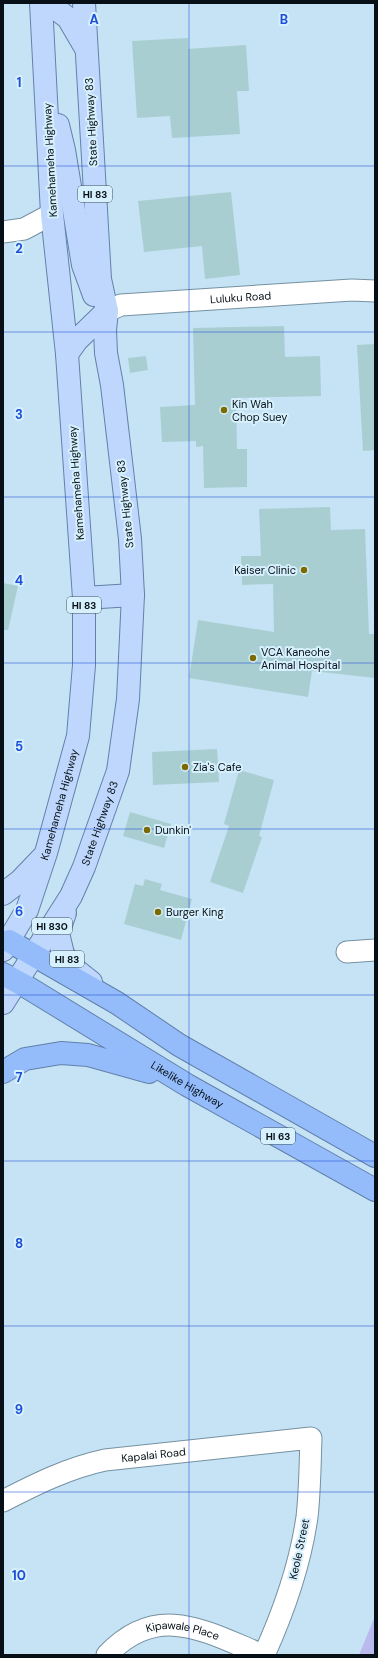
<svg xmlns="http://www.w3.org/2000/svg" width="378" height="1658" viewBox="0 0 378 1658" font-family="'DM Sans',sans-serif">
  <rect width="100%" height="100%" fill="#c5e3f4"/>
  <path fill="#bbbaef" d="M 375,1616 L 375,1655 L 359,1655 L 373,1621 Z"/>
  <g fill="#a9ced2">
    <path d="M 188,38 L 188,49 L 246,45 L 249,91 L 237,91 L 240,134 L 172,138 L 170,116 L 137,118 L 132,41 Z"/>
    <path d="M 231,192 L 240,275 L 205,279 L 202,246 L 144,252 L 138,201 Z"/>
    <path d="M 284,326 L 285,357 L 320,356 L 321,396 L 236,398 L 237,449 L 247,449 L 247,487 L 204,488 L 203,446 L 196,447 L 196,441 L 162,442 L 160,407 L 195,405 L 193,328 Z"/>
    <path d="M 375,344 L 375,450 L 363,451 L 357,345 Z"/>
    <path d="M 146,356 L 148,370 L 130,373 L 128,358 Z"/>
    <path d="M 330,507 L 331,530 L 365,529 L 369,634 L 375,634 L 375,678 L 312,671 L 308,697 L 189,678 L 198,620 L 274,632 L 273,584 L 242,585 L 241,556 L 261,556 L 259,509 Z"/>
    <path d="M 3,583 L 18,586 L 8,630 L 3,630 Z"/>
    <path d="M 217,749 L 219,782 L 153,785 L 152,752 Z"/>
    <path d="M 239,770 L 274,780 L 259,836 L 262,837 L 243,893 L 210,882 L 229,826 L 224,824 Z"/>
    <path d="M 130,812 L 171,824 L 164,848 L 123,836 Z"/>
    <path d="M 145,879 L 162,884 L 160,890 L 192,899 L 181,940 L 124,924 L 135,884 L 143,886 Z"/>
  </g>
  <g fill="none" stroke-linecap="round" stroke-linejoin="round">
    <defs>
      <g id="minor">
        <path d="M 3,232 L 24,229 L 52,214"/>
        <path id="s1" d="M 107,311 L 121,305 L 352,290 L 375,291"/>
        <path d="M 347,952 L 375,950"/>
        <path id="s2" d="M 3,1501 C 36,1484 68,1468 105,1460 L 311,1438 C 310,1464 310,1491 307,1517 C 300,1566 284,1611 264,1655"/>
        <path id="s3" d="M 107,1655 C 158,1601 206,1632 263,1655"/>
      </g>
      <g id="major">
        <path d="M 48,3 L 68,18 L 85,47"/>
        <path d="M 58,125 L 64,150 L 83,265 L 94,295"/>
        <path d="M 67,354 L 77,340 L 107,311"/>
        <path d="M 84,598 L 133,595"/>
        <path d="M 3,894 L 20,881 L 42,858"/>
        <path d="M 65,913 L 58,933 L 63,954 L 71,966 L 91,982"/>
        <path id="s4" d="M 3,950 L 27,910 L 46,853 L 78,736 L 84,665 L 84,598 L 67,354 L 52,214 L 41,3"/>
        <path id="s5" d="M 3,1003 L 71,896 L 84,867 L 118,771 L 128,699 L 133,595 L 130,539 L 118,436 L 112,385 L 106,353 L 105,330 L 107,311 L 100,279 L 84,3"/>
      </g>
      <g id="highway">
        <path d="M 9,941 L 117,1003 L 179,1045 L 375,1156"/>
        <path id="s6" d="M 3,974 L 27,987 L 187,1085 L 375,1190"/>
        <path d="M 3,1072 L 25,1059 L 61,1053 L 88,1055 L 149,1072"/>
      </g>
    </defs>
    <use href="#minor" stroke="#7591a1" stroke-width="23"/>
    <use href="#major" stroke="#6280ab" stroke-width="24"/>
    <use href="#highway" stroke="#6280ab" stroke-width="24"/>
    <use href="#minor" stroke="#fff" stroke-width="21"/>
    <use href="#major" stroke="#bfd7fd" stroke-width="22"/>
    <use href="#highway" stroke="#94bcfb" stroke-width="22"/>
  </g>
  <path fill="none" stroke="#1d4ed8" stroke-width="1" stroke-opacity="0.55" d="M 189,3 L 189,1655M 3,166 L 375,166M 3,332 L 375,332M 3,497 L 375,497M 3,663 L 375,663M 3,829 L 375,829M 3,995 L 375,995M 3,1161 L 375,1161M 3,1326 L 375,1326M 3,1492 L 375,1492"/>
  <g fill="#7c6900" stroke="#d7f0fd" stroke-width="1.5">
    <circle cx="224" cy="410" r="4"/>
    <circle cx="304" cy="570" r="4"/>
    <circle cx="253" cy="658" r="4"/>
    <circle cx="185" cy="767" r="4"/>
    <circle cx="147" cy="830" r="4"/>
    <circle cx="158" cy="912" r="4"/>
  </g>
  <g text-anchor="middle" stroke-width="4" stroke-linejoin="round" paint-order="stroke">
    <g fill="#d7f0fd" stroke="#45535b" stroke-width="1">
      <rect x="78" y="186" width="34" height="16" rx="3"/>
      <rect x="67" y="597" width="34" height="16" rx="3"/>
      <rect x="32" y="918" width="40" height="16" rx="3"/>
      <rect x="50" y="951" width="34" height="16" rx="3"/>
      <rect x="261" y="1128" width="34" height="16" rx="3"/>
    </g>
    <g font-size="10" font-weight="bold" fill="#061016">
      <text x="95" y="198">HI 83</text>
      <text x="84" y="609">HI 83</text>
      <text x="52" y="930">HI 830</text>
      <text x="67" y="963">HI 83</text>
      <text x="278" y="1140">HI 63</text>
    </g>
    <g font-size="11" fill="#061016" stroke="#d7f0fd">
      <text transform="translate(91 122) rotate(-93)" y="4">State Highway 83</text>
      <text transform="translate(50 160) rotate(-93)" y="4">Kamehameha Highway</text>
      <text dy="4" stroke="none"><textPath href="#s1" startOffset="135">Luluku Road</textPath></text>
      <text transform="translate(76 483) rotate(-94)" y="4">Kamehameha Highway</text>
      <text transform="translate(125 504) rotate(-96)" y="4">State Highway 83</text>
      <text dy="4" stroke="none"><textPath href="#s4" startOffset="157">Kamehameha Highway</textPath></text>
      <text dy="4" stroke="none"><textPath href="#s5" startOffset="205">State Highway 83</textPath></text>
      <text dy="4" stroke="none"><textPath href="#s6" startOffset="215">Likelike Highway</textPath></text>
      <text dy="4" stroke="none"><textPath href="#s2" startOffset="159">Kapalai Road</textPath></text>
      <text transform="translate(299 1549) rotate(-78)" y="4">Keole Street</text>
      <text dy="4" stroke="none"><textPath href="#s3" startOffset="85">Kipawale Place</textPath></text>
    </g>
    <g font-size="11" fill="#061016" stroke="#d7f0fd" text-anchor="start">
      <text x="232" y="408">Kin Wah<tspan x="232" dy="13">Chop Suey</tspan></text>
      <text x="296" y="574" text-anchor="end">Kaiser Clinic</text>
      <text x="261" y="656">VCA Kaneohe<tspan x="261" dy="13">Animal Hospital</tspan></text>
      <text x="193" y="771">Zia's Cafe</text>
      <text x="155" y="834">Dunkin'</text>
      <text x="166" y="916">Burger King</text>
    </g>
  </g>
  <g font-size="13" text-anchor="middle" font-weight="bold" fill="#1d4ed8" stroke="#d7f0fd" stroke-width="4" stroke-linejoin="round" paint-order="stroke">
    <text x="94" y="24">A</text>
    <text x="284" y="24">B</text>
    <text x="19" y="87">1</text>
    <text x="19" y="253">2</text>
    <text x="19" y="419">3</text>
    <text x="19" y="585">4</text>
    <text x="19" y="751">5</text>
    <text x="19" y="916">6</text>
    <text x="19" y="1082">7</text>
    <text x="19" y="1248">8</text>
    <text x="19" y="1414">9</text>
    <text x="19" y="1580">10</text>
  </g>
  <rect width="378" height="1658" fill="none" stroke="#061016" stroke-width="8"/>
</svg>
